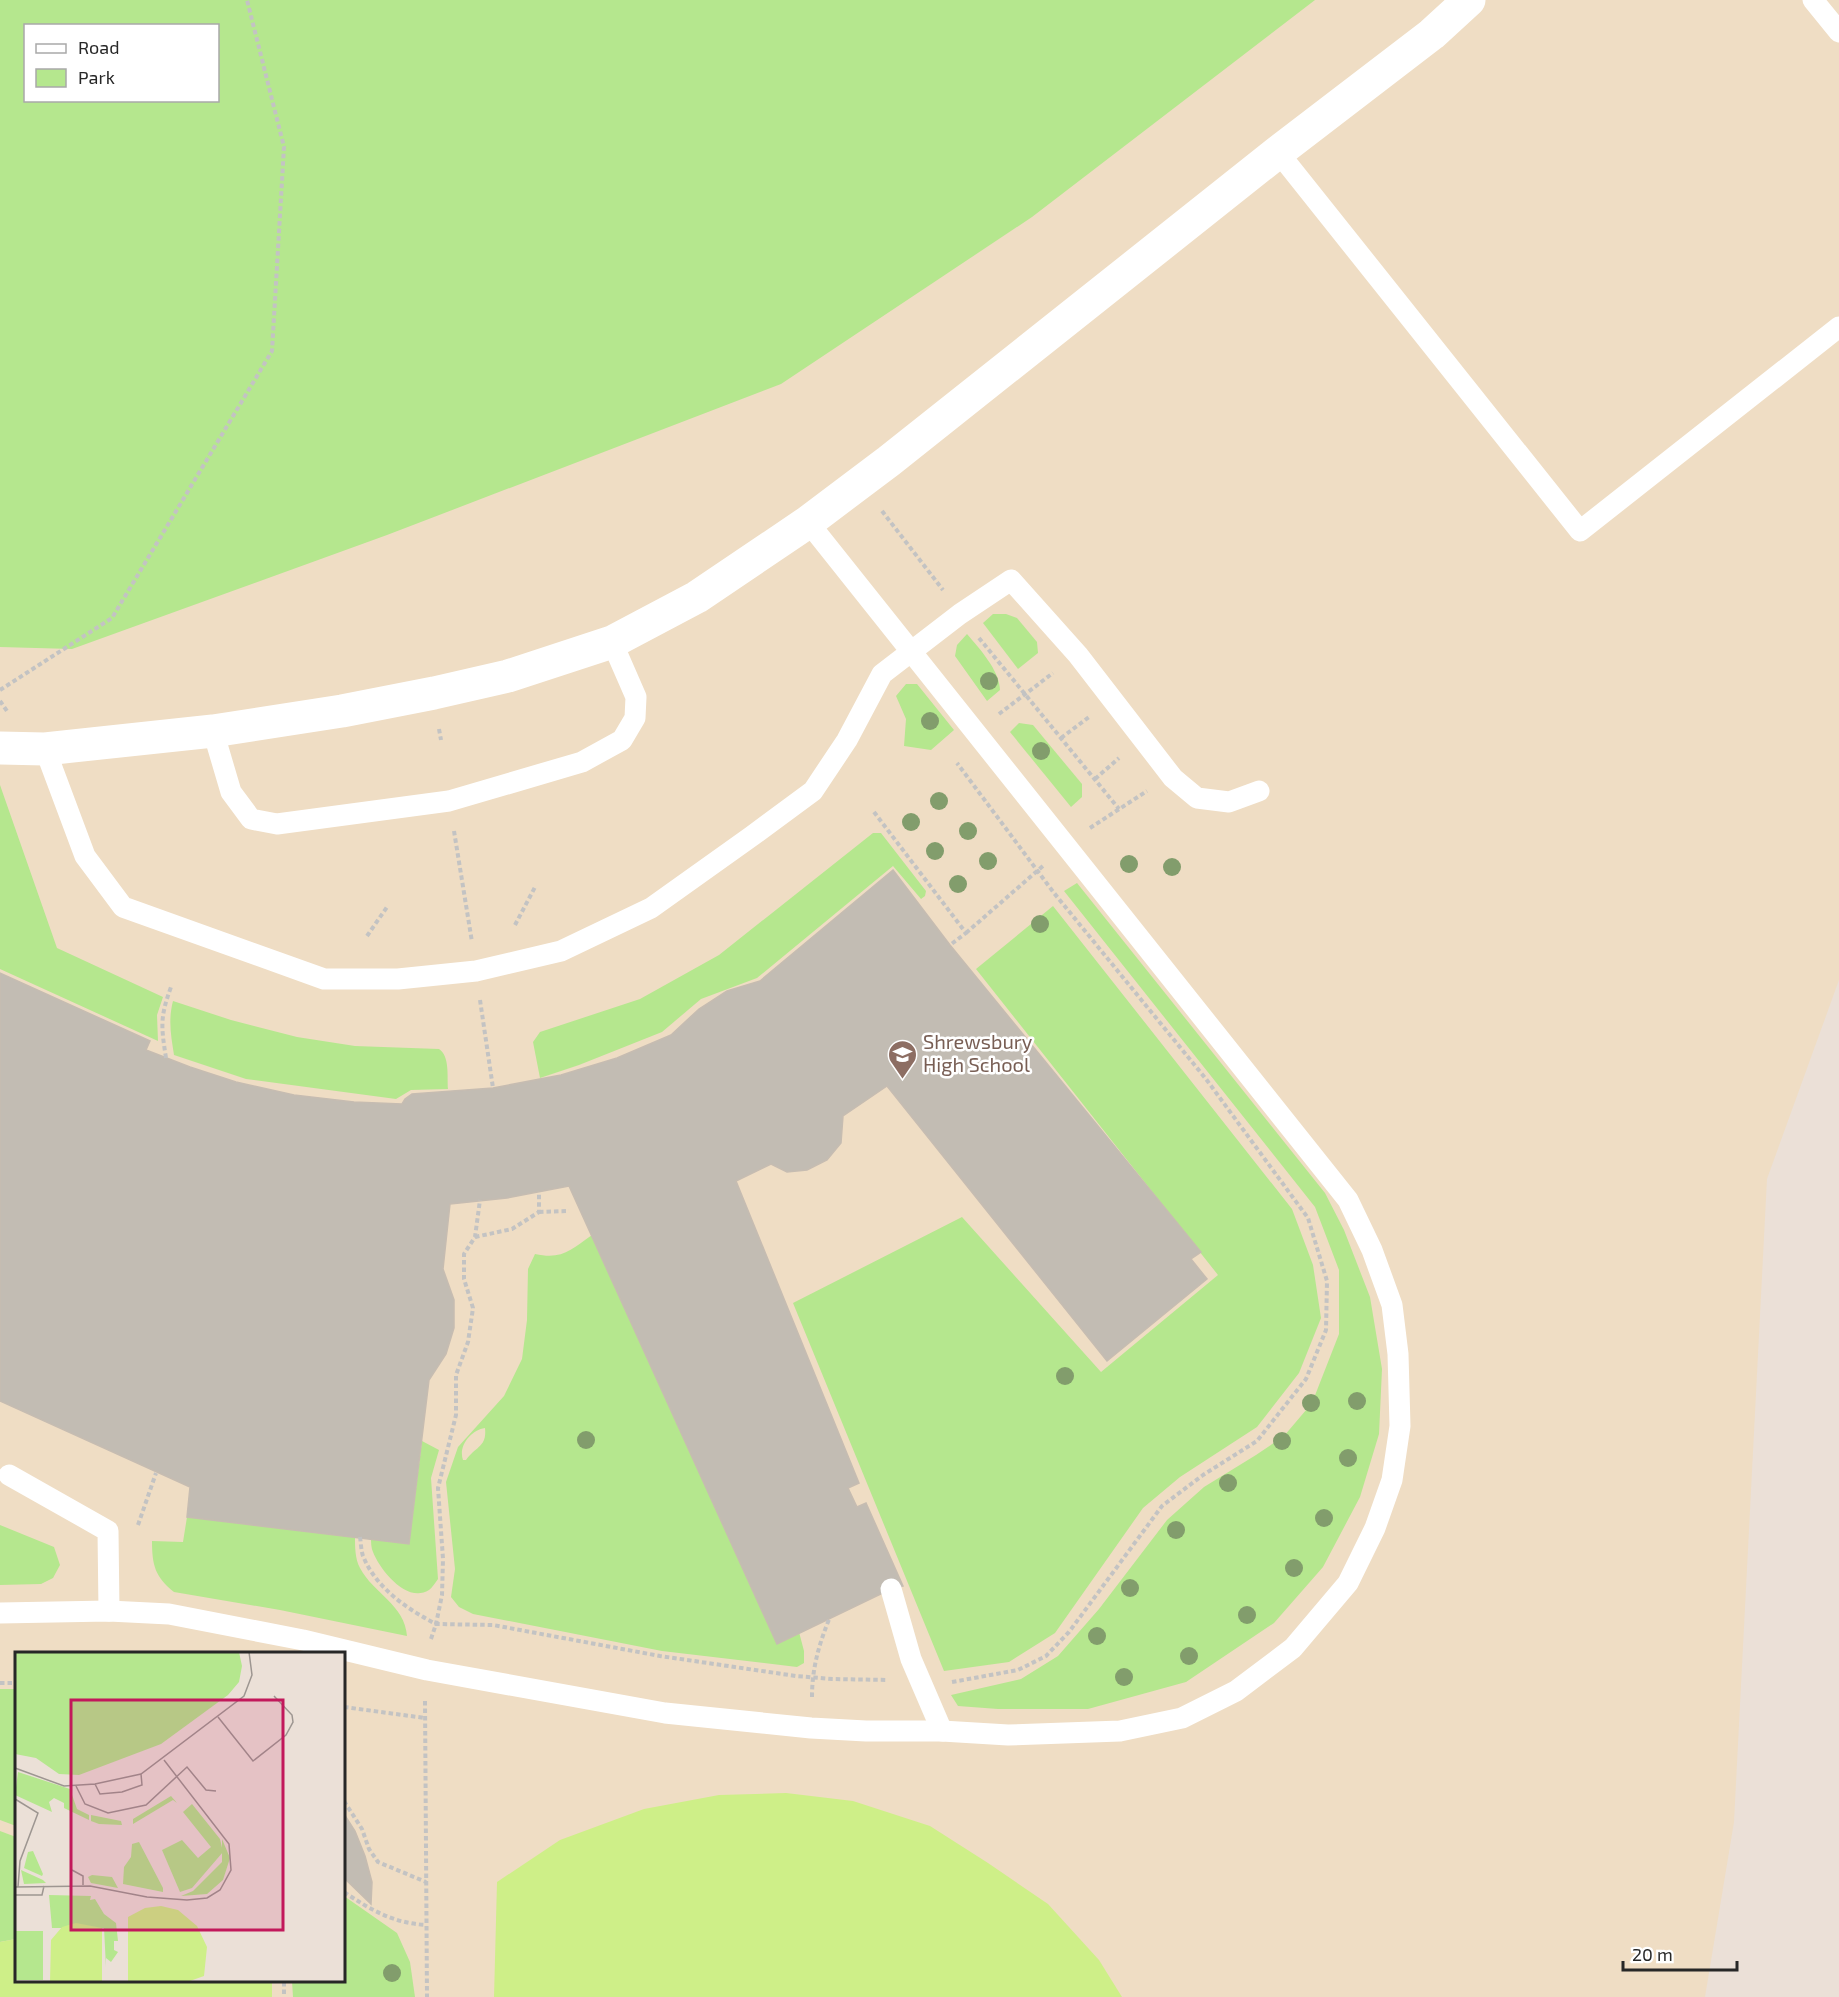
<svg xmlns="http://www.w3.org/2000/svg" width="1839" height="1997" viewBox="0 0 1839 1997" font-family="'Exo 2',sans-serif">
  <rect width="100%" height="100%" fill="#ebe0d7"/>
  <path fill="#efddc4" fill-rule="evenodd" d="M 0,0 L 1839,0 L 1839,980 L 1767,1179 L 1734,1822 L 1705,1997 L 0,1997 ZM 26,26 L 218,26 L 218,100 L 26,100 ZM 16,1654 L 344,1654 L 344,1980 L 16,1980 Z"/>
  <g fill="#b5e78e" fill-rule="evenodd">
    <path d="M 0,0 L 1315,0 L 1032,217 L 781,384 L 387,535 L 72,649 L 0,647 ZM 26,26 L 218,26 L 218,100 L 26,100 Z"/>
    <path d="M 993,614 L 1006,614 L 1017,618 L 1037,642 L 1038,653 L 1018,669 L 983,623 Z"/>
    <path d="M 967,634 C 979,648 1000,671 1000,690 L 987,701 L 955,656 L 957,645 Z"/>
    <path d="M 906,684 L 917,684 L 954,730 L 931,750 L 904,746 L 906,719 L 896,696 Z"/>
    <path d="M 1019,723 L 1033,725 L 1082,784 L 1082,797 L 1071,807 L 1010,732 Z"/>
    <path d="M 0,785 L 57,948 L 163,997 L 157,1015 L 158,1041 L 0,969 Z"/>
    <path d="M 873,833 L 881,833 L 926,891 L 925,896 L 921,899 L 893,866 L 757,978 L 701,999 L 662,1032 L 579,1065 L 540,1078 L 533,1042 L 540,1032 L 640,999 L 719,955 Z"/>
    <path d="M 1077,883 L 1325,1193 L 1344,1230 L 1370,1297 L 1382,1369 L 1379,1434 L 1360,1497 L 1323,1567 L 1274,1623 L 1186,1682 L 1088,1709 L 998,1709 L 958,1706 L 951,1695 L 1021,1679 L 1058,1656 L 1099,1609 L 1167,1520 L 1204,1487 L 1256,1455 L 1284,1436 L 1312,1403 L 1339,1334 L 1339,1270 L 1315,1207 L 1064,891 Z"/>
    <path d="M 1053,906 L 1292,1209 L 1313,1265 L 1321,1318 L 1299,1373 L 1257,1427 L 1180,1477 L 1143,1508 L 1055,1633 L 1009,1662 L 944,1671 L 793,1303 L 962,1217 L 1101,1372 L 1218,1275 L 976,969 Z"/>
    <path d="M 173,1001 L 231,1020 L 297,1037 L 355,1046 L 439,1049 C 450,1056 447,1077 448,1089 L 411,1090 L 396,1099 L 246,1079 L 174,1055 C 171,1036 168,1020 173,1001 Z"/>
    <path d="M 592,1235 L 777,1643 L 799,1632 L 804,1651 L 804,1663 L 797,1667 L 662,1651 L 473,1614 L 459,1607 L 451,1597 L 455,1569 L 446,1482 L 458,1447 L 504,1396 L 522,1359 L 527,1320 L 528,1269 L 535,1254 C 562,1260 571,1250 592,1235 ZM 485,1428 C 487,1447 476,1446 466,1460 L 463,1460 C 458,1446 471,1430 485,1428 Z"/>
    <path d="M 422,1441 L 439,1450 L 431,1478 L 438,1579 C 435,1583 432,1588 429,1590 C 407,1604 380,1570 373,1552 C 371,1548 371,1542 371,1538 L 409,1544 Z"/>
    <path d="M 187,1517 L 355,1536 C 355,1547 355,1559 360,1568 C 373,1593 405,1605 407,1636 L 280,1610 L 174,1592 C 155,1577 152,1565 152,1541 L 183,1542 Z"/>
    <path d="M 0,1525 L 54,1547 L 60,1565 L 53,1578 L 41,1584 L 0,1585 Z"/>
    <path d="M 0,1689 L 16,1689 L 16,1826 L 0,1820 Z"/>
    <path d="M 0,1831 L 16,1837 L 16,1939 L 0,1942 Z"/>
    <path d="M 344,1896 L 397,1933 L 410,1962 L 415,1997 L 293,1997 L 292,1981 L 173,1982 L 171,1981 L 344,1980 Z"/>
  </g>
  <g fill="#ceef88">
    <path d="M 786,1793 L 853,1801 L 930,1826 L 988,1863 L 1048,1904 L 1099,1960 L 1122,1997 L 494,1997 L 497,1882 L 560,1840 L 644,1809 L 719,1795 Z"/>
    <path d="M 16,1939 L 16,1980 L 272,1983 L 272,1997 L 0,1997 L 0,1942 Z"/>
  </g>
  <g fill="#c2bcb3" stroke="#c6bcb1" stroke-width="1.5">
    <path d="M 893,870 L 950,945 L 1201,1252 L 1191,1259 L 1207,1279 L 1107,1361 L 887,1086 L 843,1116 L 841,1143 L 827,1160 L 807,1170 L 787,1172 L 771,1164 L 736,1181 L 859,1483 L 848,1488 L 857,1507 L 866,1503 L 903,1586 L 891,1589 L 777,1644 L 569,1186 L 507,1198 L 450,1204 L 443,1269 L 454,1300 L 454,1328 L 446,1354 L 429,1380 L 409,1544 L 187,1517 L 190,1487 L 0,1401 L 0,973 L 150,1041 L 146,1050 L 190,1067 L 236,1082 L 294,1095 L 354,1102 L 402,1104 L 405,1099 L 412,1094 L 493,1088 L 561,1075 L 617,1058 L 671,1035 L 699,1009 L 727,991 L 760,981 Z"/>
    <path d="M 344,1814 L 355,1831 L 365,1856 L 372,1882 L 371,1904 L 344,1878 Z"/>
  </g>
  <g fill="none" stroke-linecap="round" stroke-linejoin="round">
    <g stroke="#c3c3c3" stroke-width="4" stroke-dasharray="4.5 3" stroke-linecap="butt">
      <path d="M 882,511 L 943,590"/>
      <path d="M 979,638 L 1119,809"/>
      <path d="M 0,690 L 112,618 L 272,351 L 284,147 L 247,0"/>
      <path d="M 0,701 L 7,711"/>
      <path d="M 999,714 L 1053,673"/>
      <path d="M 439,729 L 441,740"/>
      <path d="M 1061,738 L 1089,717"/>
      <path d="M 1095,779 L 1119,758"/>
      <path d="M 874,812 L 966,933 L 950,945"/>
      <path d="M 1090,828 L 1147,791"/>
      <path d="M 454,831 L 472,942"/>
      <path d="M 515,925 L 535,887"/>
      <path d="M 966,933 L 1044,865"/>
      <path d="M 367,936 L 387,907"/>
      <path d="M 480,1000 L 493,1088"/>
      <path d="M 166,1058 C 161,1026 160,1017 171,987"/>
      <path d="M 539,1212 L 569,1211"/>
      <path d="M 475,1237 L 512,1229 L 539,1212 L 539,1192"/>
      <path d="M 138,1525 L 156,1473"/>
      <path d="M 360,1537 C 361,1543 361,1550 363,1556 C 376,1588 407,1609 436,1624 L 442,1595 L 443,1559 L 438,1488 L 456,1415 L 456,1375 L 468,1342 L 473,1308 L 464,1279 L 464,1254 L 475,1237 L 480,1200"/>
      <path d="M 431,1639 L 436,1624 L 493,1625 L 660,1656 L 796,1676 L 832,1679 L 888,1680"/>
      <path d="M 952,1682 L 1018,1670 L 1046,1656 L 1069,1632 L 1162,1506 L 1203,1475 L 1257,1441 L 1306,1379 L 1326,1330 L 1327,1281 L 1308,1218 L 1206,1079 L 1054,893 L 957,763"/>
      <path d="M 0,1683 L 16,1683"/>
      <path d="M 812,1697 C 812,1668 819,1644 830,1617"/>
      <path d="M 425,1701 L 427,1997"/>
      <path d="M 344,1707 L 425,1718"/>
      <path d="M 344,1801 L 362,1829 L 369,1849 L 378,1862 L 426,1882"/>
      <path d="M 344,1892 C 371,1910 393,1923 426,1925"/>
      <path d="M 284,1982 L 284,1997"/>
    </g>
    <g stroke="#fff" stroke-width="21">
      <path d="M 1813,0 L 1839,32"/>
      <path d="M 1278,152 L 1580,531 L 1839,327"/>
      <path d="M 213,731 L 231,792 L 251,819 L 277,824 L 449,801 L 582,762 L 622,740 L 635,718 L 636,697 L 612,642"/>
      <path d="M 45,749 L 85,856 L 123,907 L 324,979 L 398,979 L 476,971 L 561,951 L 651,908 L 752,836 L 813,791 L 847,740 L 882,674 L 960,614 L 1011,580 L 1078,655 L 1173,778 L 1197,798 L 1229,802 L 1259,791"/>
      <path d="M 9,1475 L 108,1531 L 109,1611"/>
      <path d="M 891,1589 L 911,1659 L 942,1731"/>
      <path d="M 0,1613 L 109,1611 L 169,1614 L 303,1640 L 427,1670 L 665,1713 L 811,1728 L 866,1731 L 942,1731 L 1008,1735 L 1120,1731 L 1182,1718 L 1236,1691 L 1293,1648 L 1348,1583 L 1375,1528 L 1392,1480 L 1400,1426 L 1398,1354 L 1392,1305 L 1372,1250 L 1348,1200 L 808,522"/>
    </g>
    <path stroke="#fff" stroke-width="33" d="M 0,748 L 45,749 L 213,731 L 342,711 L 434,693 L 508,676 L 612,642 L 697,597 L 808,522 L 889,461 L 1278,152 L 1432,34 L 1469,0"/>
  </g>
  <g fill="#829d6c">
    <circle cx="989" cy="681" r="9"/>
    <circle cx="930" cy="721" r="9"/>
    <circle cx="1041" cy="751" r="9"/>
    <circle cx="939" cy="801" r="9"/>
    <circle cx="911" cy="822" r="9"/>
    <circle cx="968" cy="831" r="9"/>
    <circle cx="935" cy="851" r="9"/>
    <circle cx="988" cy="861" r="9"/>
    <circle cx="1129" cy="864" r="9"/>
    <circle cx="1172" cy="867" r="9"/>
    <circle cx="958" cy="884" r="9"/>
    <circle cx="1040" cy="924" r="9"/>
    <circle cx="1065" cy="1376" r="9"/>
    <circle cx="1357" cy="1401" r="9"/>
    <circle cx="1311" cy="1403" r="9"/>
    <circle cx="586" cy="1440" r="9"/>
    <circle cx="1282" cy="1441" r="9"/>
    <circle cx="1348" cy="1458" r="9"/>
    <circle cx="1228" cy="1483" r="9"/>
    <circle cx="1324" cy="1518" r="9"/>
    <circle cx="1176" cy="1530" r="9"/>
    <circle cx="1294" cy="1568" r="9"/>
    <circle cx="1130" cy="1588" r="9"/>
    <circle cx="1247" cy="1615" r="9"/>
    <circle cx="1097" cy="1636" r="9"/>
    <circle cx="1189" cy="1656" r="9"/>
    <circle cx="1124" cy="1677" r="9"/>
    <circle cx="392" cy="1973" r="9"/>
  </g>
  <defs>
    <symbol id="school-pin" viewBox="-11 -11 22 30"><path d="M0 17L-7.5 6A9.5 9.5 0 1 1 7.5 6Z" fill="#8d6e63" stroke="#fff"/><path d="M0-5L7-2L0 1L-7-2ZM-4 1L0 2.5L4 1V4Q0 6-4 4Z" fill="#fff"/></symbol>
  </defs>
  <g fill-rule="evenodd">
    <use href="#school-pin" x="886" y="1038" width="33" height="45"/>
  </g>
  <g text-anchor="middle" stroke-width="5" stroke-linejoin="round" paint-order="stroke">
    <g font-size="20" fill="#785e54" stroke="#fff" text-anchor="start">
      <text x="923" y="1049">Shrewsbury<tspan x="923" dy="23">High School</tspan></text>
    </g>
  </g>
  <g transform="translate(15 1652)">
    <rect width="330" height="330" fill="#ebe0d7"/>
    <path d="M 0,0 L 224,0 L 227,14 L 224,30 L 213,43 L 146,92 L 64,123 L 44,122 L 21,106 L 0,102 ZM 3,120 L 55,137 L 62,157 L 74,163 L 74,168 L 49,156 L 49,151 L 39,146 L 34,150 L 37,160 L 0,143 ZM 156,144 L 162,151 L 158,148 L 118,172 L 118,167 ZM 177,152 L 205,187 L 208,200 L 177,236 L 165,240 L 147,198 L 167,188 L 183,206 L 196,195 L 168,160 ZM 76,163 L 106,169 L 107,173 L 84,172 L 76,169 ZM 207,187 L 215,206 L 208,228 L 192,242 L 166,244 L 178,239 L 207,210 ZM 124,190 L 148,236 L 148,240 L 108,232 L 109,215 L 116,205 L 117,192 ZM 18,199 L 28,222 L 27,224 L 9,216 L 13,200 ZM 6,218 L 28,228 L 31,231 L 9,232 ZM 77,223 L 97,225 L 103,236 L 76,231 L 73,225 ZM 34,243 L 76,244 L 75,248 L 80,247 L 89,262 L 101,271 L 103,289 L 99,289 L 99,298 L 103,300 L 96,310 L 91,306 L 91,315 L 89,276 L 37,276 ZM 0,279 L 28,279 L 28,328 L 0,328 Z" fill="#b5e78e"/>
    <path d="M 146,254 L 163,258 L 182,274 L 192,295 L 189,324 L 172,330 L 113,330 L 113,265 L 130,256 ZM 61,271 L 87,276 L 87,330 L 35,330 L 36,288 L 47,275 Z" fill="#ceef88"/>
    <path fill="none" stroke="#9d9691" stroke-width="1.5" d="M 203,65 L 238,109 L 271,83 L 278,70 L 277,63 L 259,44M 0,116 L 49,134 L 80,132 L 126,122 L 229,44 L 237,23 L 234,0M 80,132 L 85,142 L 107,140 L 127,133 L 126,122M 61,134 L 70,152 L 93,161 L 131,153 L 172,115 L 191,138 L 201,139M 0,147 L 23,161 L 5,209 L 3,235M 57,218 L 68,224 L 68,233M 0,235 L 75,234 L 132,245 L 172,248 L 192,246 L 205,238 L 216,218 L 214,192 L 149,108M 0,243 L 27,243 L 29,234"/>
    <path fill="#c2185b" fill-opacity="0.15" stroke="#c2185b" stroke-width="3" d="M 56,48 L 268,48 L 268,278 L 56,278 Z"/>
    <rect width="330" height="330" fill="none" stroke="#272727" stroke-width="3"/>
  </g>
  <rect x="24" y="24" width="195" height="78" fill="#ffffff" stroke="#a9a9a9" stroke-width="1.5"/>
  <rect x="36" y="44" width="30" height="9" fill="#ffffff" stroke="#a9a9a9" stroke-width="1.5"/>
  <text x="78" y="54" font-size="18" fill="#272727">Road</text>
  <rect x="36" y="69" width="30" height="18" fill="#b5e78e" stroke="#a9a9a9" stroke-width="1.5"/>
  <text x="78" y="84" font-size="18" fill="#272727">Park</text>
  <path d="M1623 1961v9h114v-9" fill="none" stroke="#272727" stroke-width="3"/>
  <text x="1632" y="1961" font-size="18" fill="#272727" stroke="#ffffff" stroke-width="4.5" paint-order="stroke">20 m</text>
</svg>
